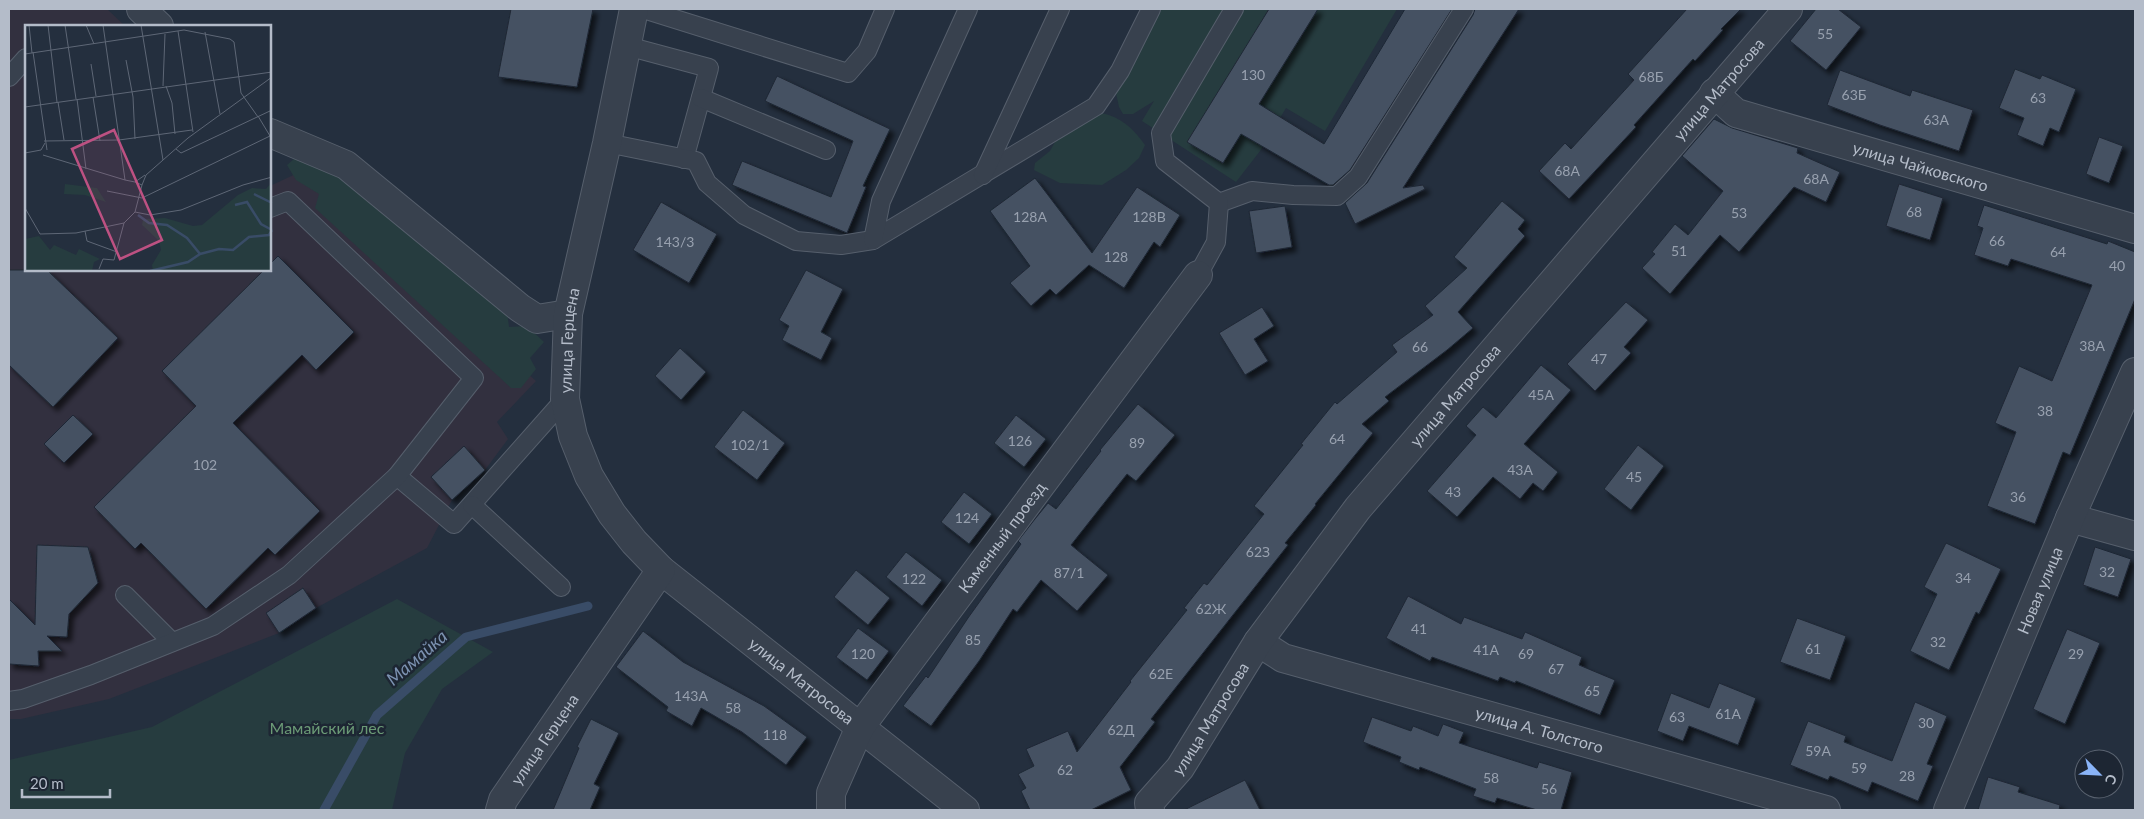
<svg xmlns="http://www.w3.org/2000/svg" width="2144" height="819" viewBox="0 0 2144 819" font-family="Lato,sans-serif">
  <defs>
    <filter id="shadow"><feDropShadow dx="4.5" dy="4.5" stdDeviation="2.5" flood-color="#0009"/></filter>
  </defs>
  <rect width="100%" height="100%" fill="#242f3e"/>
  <path fill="#32303f" d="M 9,9 L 107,9 L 125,26 L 26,26 L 26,270 L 270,270 L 270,186 L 302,171 L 536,381 L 497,422 L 508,439 L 485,470 L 452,500 L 427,548 L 316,608 L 279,633 L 109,699 L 21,719 L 9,719 Z"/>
  <g fill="#263c3f">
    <path d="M 1159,9 L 1397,9 L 1325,131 L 1286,108 L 1260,151 L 1236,182 L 1142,121 L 1154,101 L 1133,114 L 1123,114 L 1119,107 L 1116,93 Z"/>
    <path d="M 1101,113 C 1121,117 1133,128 1145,145 L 1139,158 L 1126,170 L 1102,185 L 1060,183 L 1034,170 L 1035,163 L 1050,151 L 1055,142 Z"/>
    <path d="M 295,158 L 337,172 L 507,312 L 509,327 L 527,326 L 544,342 L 530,358 L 536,369 L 521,388 L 511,388 L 315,208 L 319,194 L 296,180 L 287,165 Z"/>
    <path d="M 397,599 L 493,652 L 442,689 L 405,753 L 392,810 L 9,810 L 9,760 L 152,727 Z"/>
  </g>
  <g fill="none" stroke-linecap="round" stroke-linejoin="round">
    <path stroke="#394c67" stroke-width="9" d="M 324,810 L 377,715 L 466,637 L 588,606"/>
  </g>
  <g fill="#455162" stroke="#1f2835" filter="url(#shadow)">
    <path d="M 511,9 L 593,9 L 577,87 L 498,77 Z"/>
    <path d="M 1269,9 L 1318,9 L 1259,104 L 1324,144 L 1405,9 L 1452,9 L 1350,170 L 1333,185 L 1329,185 L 1241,134 L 1223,163 L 1187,142 Z"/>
    <path d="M 1475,9 L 1519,9 L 1403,188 L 1423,185 L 1425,189 L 1355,224 L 1345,203 L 1367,183 L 1473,15 Z"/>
    <path d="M 1687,9 L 1741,9 L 1721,29 L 1723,30 L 1695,61 L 1693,59 L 1634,125 L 1636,127 L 1569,199 L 1539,171 L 1565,143 L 1571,149 L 1634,80 L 1628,74 Z"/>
    <path d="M 1816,9 L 1838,9 L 1861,27 L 1826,70 L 1790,41 Z"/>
    <path d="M 2015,69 L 2040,79 L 2042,75 L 2076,89 L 2059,132 L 2050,128 L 2043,146 L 2017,135 L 2024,118 L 1999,108 Z"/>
    <path d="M 1840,70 L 1910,96 L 1912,90 L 1973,110 L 1959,151 L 1880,125 L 1827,105 Z"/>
    <path d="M 777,76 L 890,129 L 863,186 L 866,187 L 847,233 L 732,185 L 742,161 L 831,197 L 853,141 L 765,101 Z"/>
    <path d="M 1714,119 L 1732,128 L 1798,148 L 1797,153 L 1840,172 L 1826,202 L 1794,187 L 1739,252 L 1720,235 L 1670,294 L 1642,268 L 1655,254 L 1652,252 L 1675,224 L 1688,235 L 1723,191 L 1682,156 Z"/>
    <path d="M 2099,137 L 2123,146 L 2109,183 L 2086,174 Z"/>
    <path d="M 1035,178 L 1092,253 L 1137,187 L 1180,215 L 1160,247 L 1154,242 L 1124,288 L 1089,265 L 1056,295 L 1050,289 L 1031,306 L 1010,283 L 1030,266 L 990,211 Z"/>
    <path d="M 1899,184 L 1943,198 L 1930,240 L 1886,226 Z"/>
    <path d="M 1502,201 L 1525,220 L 1518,229 L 1525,236 L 1458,312 L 1473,328 L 1447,350 L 1385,397 L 1389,401 L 1362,424 L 1373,433 L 1315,504 L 1316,505 L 1285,543 L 1288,545 L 1151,719 L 1155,722 L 1120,767 L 1131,790 L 1091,810 L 1030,810 L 1021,791 L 1026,788 L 1018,774 L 1034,766 L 1026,749 L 1068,731 L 1077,752 L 1131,682 L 1130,681 L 1187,610 L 1184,608 L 1204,583 L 1207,585 L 1264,514 L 1254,506 L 1303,445 L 1301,444 L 1335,402 L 1337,404 L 1397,352 L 1392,345 L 1433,315 L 1425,306 L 1467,268 L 1454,257 Z"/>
    <path d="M 661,202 L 717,234 L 689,283 L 633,250 Z"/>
    <path d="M 1984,205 L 2107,244 L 2108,241 L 2135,252 L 2135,299 L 2070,455 L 2063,452 L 2035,524 L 1987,506 L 2016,432 L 1995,423 L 2019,366 L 2052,381 L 2092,285 L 2011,259 L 2008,266 L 1974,255 L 1983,228 L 1977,226 Z"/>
    <path d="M 1285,206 L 1292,247 L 1256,253 L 1249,211 Z"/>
    <path d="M 278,256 L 354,332 L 316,370 L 302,355 L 233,423 L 320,511 L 275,555 L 268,548 L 206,609 L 141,543 L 135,549 L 94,507 L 196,406 L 162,371 L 264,270 L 270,270 L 270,264 Z"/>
    <path d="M 9,270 L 47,270 L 118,338 L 53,407 L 9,365 Z"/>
    <path d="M 806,270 L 843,289 L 821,332 L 832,338 L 821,360 L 782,340 L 789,326 L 779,320 Z"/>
    <path d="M 1626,302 L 1648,320 L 1624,347 L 1631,353 L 1595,391 L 1567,364 Z"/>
    <path d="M 1262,307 L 1274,326 L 1254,339 L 1268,361 L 1245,375 L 1219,333 Z"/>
    <path d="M 680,348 L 706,372 L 681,400 L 655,376 Z"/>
    <path d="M 1541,365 L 1571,390 L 1524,444 L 1558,472 L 1543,491 L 1533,483 L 1520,499 L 1493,477 L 1457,517 L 1427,491 L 1476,435 L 1466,426 L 1483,407 L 1496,418 Z"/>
    <path d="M 1138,404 L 1175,435 L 1136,481 L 1127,474 L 1071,545 L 1108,575 L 1077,611 L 1041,580 L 1017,612 L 1013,609 L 979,661 L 931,726 L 903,706 L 926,676 L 928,678 L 968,618 L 1021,544 L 1018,541 L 1035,519 L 1048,503 L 1056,509 L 1101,451 L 1100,450 Z"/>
    <path d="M 743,410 L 785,443 L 757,480 L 714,447 Z"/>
    <path d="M 73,415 L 93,434 L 64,463 L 44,444 Z"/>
    <path d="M 1016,415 L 1046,439 L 1024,467 L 994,443 Z"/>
    <path d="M 1638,445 L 1664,466 L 1631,510 L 1604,489 Z"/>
    <path d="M 464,446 L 485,470 L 452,500 L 431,477 Z"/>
    <path d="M 964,492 L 992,514 L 969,544 L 941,522 Z"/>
    <path d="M 1946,543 L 2001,569 L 1979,614 L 1976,612 L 1949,670 L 1910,651 L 1937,594 L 1924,587 Z"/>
    <path d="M 37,545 L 88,547 L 98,583 L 69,614 L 67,637 L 47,636 L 62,651 L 38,651 L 39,666 L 9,664 L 9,599 L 35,625 Z"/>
    <path d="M 2095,547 L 2131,559 L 2118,597 L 2083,585 Z"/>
    <path d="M 906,552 L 942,580 L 922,606 L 886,577 Z"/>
    <path d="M 856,570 L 890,598 L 868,625 L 834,597 Z"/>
    <path d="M 303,588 L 316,608 L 279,633 L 266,613 Z"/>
    <path d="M 1408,596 L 1461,624 L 1464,617 L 1522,639 L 1525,632 L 1582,657 L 1579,665 L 1615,680 L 1600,715 L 1516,681 L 1515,683 L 1500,677 L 1498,681 L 1432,657 L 1430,661 L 1386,638 Z"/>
    <path d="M 1797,618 L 1846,636 L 1830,680 L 1780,662 Z"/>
    <path d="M 858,628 L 889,651 L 867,680 L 836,657 Z"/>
    <path d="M 2067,629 L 2100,643 L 2065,724 L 2033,709 Z"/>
    <path d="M 643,631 L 683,662 L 764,706 L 807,737 L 786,765 L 742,732 L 701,708 L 692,726 L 666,711 L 668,707 L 616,667 Z"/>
    <path d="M 1719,683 L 1756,698 L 1738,745 L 1689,726 L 1683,741 L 1657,731 L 1671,693 L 1709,708 Z"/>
    <path d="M 1915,702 L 1947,716 L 1927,764 L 1933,766 L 1918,801 L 1872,782 L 1868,792 L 1830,776 L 1828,780 L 1790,765 L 1808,721 L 1846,736 L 1844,742 L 1892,761 Z"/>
    <path d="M 1372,717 L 1411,731 L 1413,726 L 1438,736 L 1443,724 L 1464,732 L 1459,743 L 1537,768 L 1539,762 L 1572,772 L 1561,810 L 1537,810 L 1497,798 L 1495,803 L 1473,796 L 1476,789 L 1420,767 L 1419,770 L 1399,762 L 1401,757 L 1363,742 Z"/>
    <path d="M 591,719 L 619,733 L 594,784 L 600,787 L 590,810 L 553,810 L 579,748 L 577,747 Z"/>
    <path d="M 1988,777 L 2020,787 L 2018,792 L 2060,805 L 2059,810 L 1978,810 Z"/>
    <path d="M 1245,780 L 1260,810 L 1184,810 Z"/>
  </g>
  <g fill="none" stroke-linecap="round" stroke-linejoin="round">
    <defs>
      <g id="service">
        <path d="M 643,9 L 848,73 L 867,51 L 885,9"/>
        <path d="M 627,46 L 709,68 L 684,159"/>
        <path d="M 9,77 L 26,58"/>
        <path d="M 701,98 L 826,150"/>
        <path d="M 607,143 L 696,161 L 707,183 L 744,215 L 796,241 L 841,245 L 873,240 L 1096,106 L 1120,71 L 1151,9"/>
        <path d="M 983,175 L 1060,9"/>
        <path d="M 1219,203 L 1252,191 L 1293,195 L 1337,196 L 1358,177 L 1464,9"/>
        <path d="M 873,240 L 881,201 L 968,9"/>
        <path d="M 1198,275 L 1216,242 L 1219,203 L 1165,161 L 1161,133 L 1234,9"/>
        <path d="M 397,476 L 454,524 L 565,399"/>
        <path d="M 472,505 L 561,587"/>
        <path d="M 125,595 L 172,642"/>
        <path d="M 9,701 L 23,699 L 91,675 L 213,626 L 289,575 L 397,476 L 474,378 L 288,201 L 270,208"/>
      </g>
      <g id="minor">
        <path d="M 141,9 L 159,26"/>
        <path id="s1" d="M 1714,93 L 1736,113 L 2135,229"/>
        <path d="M 270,133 L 346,165 L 520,308 L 537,319 L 568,314"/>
        <path d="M 2070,518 L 2135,536"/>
        <path id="s2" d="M 661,570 L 965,810"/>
        <path id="s3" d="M 1258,642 L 1283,658 L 1826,810"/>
        <path id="s4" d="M 500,810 L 503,800 L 661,570 L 634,542 L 612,514 L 589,476 L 573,436 L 565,399 L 568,314 L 607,143 L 634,9"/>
        <path id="s5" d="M 831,810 L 831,793 L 860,727 L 1198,275"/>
        <path id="s6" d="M 1150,810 L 1149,803 L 1180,768 L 1258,642 L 1358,508 L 1788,9"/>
        <path id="s7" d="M 1948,810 L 2070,518 L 2135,372"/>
      </g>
    </defs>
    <use href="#service" stroke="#565f6c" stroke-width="20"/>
    <use href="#minor" stroke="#565f6c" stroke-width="30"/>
    <use href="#service" stroke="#38414e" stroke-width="18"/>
    <use href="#minor" stroke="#38414e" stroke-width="28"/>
  </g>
  <g text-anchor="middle" stroke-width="5" stroke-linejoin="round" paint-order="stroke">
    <g font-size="14" fill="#98a1af">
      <text x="1825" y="39">55</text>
      <text x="1253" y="80">130</text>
      <text x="1651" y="82">68Б</text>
      <text x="1854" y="100">63Б</text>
      <text x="2038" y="103">63</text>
      <text x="1936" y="125">63А</text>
      <text x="1567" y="176">68А</text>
      <text x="1816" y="184">68А</text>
      <text x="1914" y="217">68</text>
      <text x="1739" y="218">53</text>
      <text x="1030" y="222">128А</text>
      <text x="1149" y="222">128В</text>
      <text x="1997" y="246">66</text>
      <text x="675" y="247">143/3</text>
      <text x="1679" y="256">51</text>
      <text x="2058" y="257">64</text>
      <text x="1116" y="262">128</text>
      <text x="2117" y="271">40</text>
      <text x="2092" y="351">38А</text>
      <text x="1420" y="352">66</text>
      <text x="1599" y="364">47</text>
      <text x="1541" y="400">45А</text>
      <text x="2045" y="416">38</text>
      <text x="1337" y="444">64</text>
      <text x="1020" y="446">126</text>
      <text x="1137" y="448">89</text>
      <text x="750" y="450">102/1</text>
      <text x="205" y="470">102</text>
      <text x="1520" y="475">43А</text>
      <text x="1634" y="482">45</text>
      <text x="1453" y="497">43</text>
      <text x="2018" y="502">36</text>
      <text x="967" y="523">124</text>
      <text x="1258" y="557">62З</text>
      <text x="2107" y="577">32</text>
      <text x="1069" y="578">87/1</text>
      <text x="1963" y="583">34</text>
      <text x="914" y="584">122</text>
      <text x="1211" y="614">62Ж</text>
      <text x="1419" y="634">41</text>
      <text x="973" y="645">85</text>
      <text x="1938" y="647">32</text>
      <text x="1813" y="654">61</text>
      <text x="1486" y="655">41А</text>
      <text x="863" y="659">120</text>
      <text x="1526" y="659">69</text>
      <text x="2076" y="659">29</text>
      <text x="1556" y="674">67</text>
      <text x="1161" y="679">62Е</text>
      <text x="1592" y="696">65</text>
      <text x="691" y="701">143А</text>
      <text x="733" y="713">58</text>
      <text x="1728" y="719">61А</text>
      <text x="1677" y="722">63</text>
      <text x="1926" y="728">30</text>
      <text x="1121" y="735">62Д</text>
      <text x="775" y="740">118</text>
      <text x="1818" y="756">59А</text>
      <text x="1859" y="773">59</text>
      <text x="1065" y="775">62</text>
      <text x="1907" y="781">28</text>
      <text x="1491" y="783">58</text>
      <text x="1549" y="794">56</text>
    </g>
    <g font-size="16" fill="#b4bcc9" stroke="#1d2633">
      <text dy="6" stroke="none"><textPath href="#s6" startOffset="922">улица Матросова</textPath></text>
      <text dy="6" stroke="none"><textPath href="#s1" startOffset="222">улица Чайковского</textPath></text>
      <text dy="6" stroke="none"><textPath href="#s4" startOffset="548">улица Герцена</textPath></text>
      <text dy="6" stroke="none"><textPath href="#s6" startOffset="518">улица Матросова</textPath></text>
      <text dy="6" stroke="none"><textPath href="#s5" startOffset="326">Каменный проезд</textPath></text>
      <text dy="6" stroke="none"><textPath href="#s7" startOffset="238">Новая улица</textPath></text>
      <text dy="6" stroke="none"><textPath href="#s2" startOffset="179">улица Матросова</textPath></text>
      <text dy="6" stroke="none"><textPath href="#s6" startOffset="112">улица Матросова</textPath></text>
      <text dy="6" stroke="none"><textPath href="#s3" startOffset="296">улица А. Толстого</textPath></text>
      <text dy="6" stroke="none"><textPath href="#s4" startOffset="84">улица Герцена</textPath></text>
    </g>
    <g font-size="16" fill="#6b9a76" stroke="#1d2633">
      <text x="327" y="734">Мамайский лес</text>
    </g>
    <g font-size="18" font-style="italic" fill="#7c92b1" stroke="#1d2633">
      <text transform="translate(417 658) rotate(-41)" y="6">Мамайка</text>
    </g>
  </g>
  <g transform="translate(25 25)">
    <rect width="246" height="246" fill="#242f3e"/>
    <path d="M 246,158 L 246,246 L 128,246 L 127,240 L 136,225 L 134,216 L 117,200 L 118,194 L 140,193 L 168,201 L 177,200 L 213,170 L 227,163 L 241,164 ZM 40,159 L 72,163 L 81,177 L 60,170 L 39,169 ZM 14,211 L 25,225 L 29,220 L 51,230 L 54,224 L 75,234 L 69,237 L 67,246 L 0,246 L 0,214 Z" fill="#263c3f"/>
    <path fill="none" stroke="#394c67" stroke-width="2.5" d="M 229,169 L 247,178M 210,180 L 222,177 L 236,199 L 247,205M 113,190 L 124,198 L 142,200 L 162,213 L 175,229 L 163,237 L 125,246M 175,229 L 194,224 L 208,225 L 224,212 L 244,210 L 247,205"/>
    <path fill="none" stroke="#5e6776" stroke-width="1" d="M 4,0 L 7,28M 23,0 L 32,77M 40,0 L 51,74M 61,0 L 69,19M 78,0 L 100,155M 116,0 L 138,135M 153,6 L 168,107M 180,7 L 195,89M 8,27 L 22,125M 0,29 L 159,5 L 205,14 L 209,17 L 216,68 L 233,92M 101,35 L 108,72 L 110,114M 66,39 L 71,71M 138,61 L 140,9M 141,61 L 147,78 L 150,109M 68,72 L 75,116M 52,74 L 61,144M 33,77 L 39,115M 0,82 L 247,47M 233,91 L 245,111M 19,116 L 94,115 L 167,105M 151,124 L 156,128 L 247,85M 0,128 L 16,125 L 20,118M 18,130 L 100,155 L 110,157 L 120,150M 110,157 L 117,160 L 121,150 L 163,113 L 247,52M 82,166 L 117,173 L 245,111M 0,183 L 15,209 L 51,208 L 99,198 L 110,187 L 125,190 L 156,185 L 218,160 L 247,152M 110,187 L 117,160M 60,206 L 62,216 L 92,227M 74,244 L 78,234 L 89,235 L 99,198"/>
    <path fill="#bd5182" fill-opacity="0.15" stroke="#bd5182" stroke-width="2.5" d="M 89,105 L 137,215 L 95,234 L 47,124 Z"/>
    <rect width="246" height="246" fill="none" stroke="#b4bcc9" stroke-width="2.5"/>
  </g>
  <rect width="2144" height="819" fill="none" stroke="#b4bcc9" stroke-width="20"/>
  <g transform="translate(2099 774) rotate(114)"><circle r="24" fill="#1d2633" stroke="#59626f"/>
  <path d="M0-4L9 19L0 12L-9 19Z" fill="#8ab4f8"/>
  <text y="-8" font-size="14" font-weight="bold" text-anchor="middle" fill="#b4bcc9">С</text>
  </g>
  <path d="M22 789v8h88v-8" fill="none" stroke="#b4bcc9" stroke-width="2.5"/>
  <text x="30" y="789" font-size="15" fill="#b4bcc9" stroke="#1d2633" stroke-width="4" paint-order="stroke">20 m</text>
</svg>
